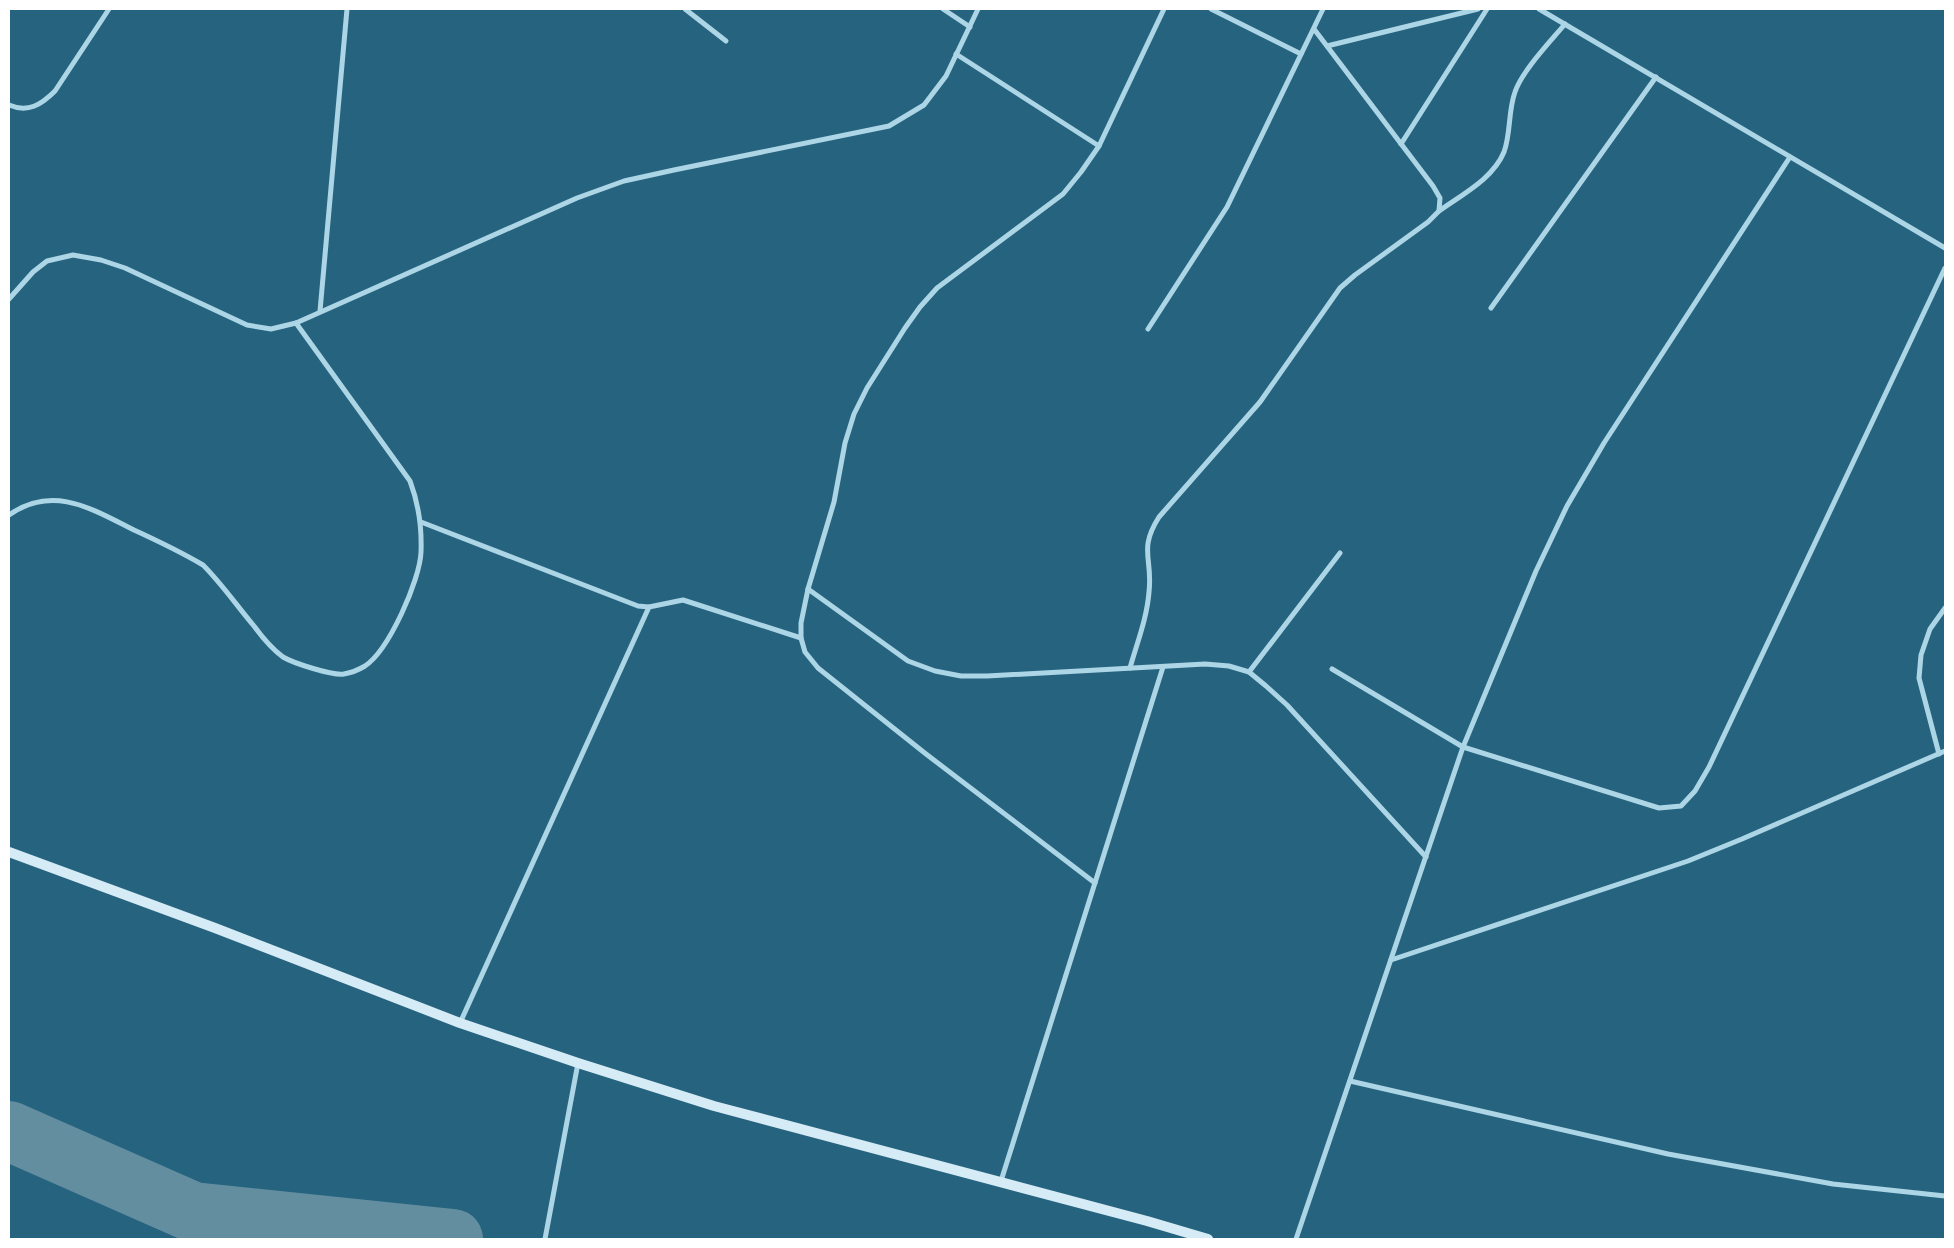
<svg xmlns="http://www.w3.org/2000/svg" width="1954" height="1248" viewBox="0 0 1954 1248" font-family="'PT Sans',sans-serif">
  <rect width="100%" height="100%" fill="#26637f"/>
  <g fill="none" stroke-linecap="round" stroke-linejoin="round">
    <path stroke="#628ea0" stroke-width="60" d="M 9,1131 L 193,1212 L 453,1239"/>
    <g stroke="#acd5e6" stroke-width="5">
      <path d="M 685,9 L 726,41"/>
      <path d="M 943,9 L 970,27"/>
      <path d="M 1211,9 L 1301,54"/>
      <path d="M 1539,9 L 1945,248"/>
      <path d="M 1327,46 L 1478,9"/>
      <path d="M 956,54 L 1099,146"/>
      <path d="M 9,105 C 28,113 41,105 55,91 L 109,9"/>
      <path d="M 1401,144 L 1487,9"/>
      <path d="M 1439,211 C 1461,195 1493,179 1504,152 C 1511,133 1508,111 1515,92 C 1522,71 1550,42 1565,24"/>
      <path d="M 9,299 L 33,272 L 47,261 L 73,255 L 101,260 L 125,268 L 247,325 L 271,329 L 296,323 L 577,198 L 624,181 L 674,170 L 889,126 L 924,105 L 946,76 L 978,9"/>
      <path d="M 1491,308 L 1656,77"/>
      <path d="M 320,311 L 347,9"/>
      <path d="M 1148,329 L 1227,207 L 1323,9"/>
      <path d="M 9,515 C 53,484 92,509 134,530 C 158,541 181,552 203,565 C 222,584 237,606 254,626 C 262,637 272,649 283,657 C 293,663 333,676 344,674 C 350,673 360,669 365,666 C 389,650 420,580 421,552 C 422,526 419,505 410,481 L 296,323"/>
      <path d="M 421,522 L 638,606 L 649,607 L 683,600 L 801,638"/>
      <path d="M 808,589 L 908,661 L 935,671 L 961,676 L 987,676 L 1205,664 L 1229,666 L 1249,672 L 1266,686 L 1287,705 L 1426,857"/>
      <path d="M 1130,668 C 1137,643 1147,618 1149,592 C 1153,558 1138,550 1159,517 L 1260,402 L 1340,288 L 1355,275 L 1428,222 L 1439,211 L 1440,198 L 1433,186 L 1314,29"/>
      <path d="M 1332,669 L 1463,747 L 1659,808 L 1681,806 L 1695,791 L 1709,767 L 1945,268"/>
      <path d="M 1249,672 L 1340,553"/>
      <path d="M 1939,754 L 1919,678 L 1921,655 L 1930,629 L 1945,608"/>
      <path d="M 1095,883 L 926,754 L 818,668 L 805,652 L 801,638 L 801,623 L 808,589 L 834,502 L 845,443 L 854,414 L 867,388 L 905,328 L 920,307 L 937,288 L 1063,194 L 1081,172 L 1099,146 L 1164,9"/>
      <path d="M 1391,960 L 1688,861 L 1742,839 L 1945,751"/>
      <path d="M 460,1023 L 649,607"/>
      <path d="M 1350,1081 L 1668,1154 L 1833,1184 L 1945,1196"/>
      <path d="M 1001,1181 L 1163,667"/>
      <path d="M 545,1239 L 578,1063"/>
      <path d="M 1296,1239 L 1463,747 L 1536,571 L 1567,506 L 1604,443 L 1790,157"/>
    </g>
    <path stroke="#d5ebf5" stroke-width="10" d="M 9,852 L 215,928 L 460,1023 L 578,1063 L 714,1106 L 1147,1221 L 1208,1239"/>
  </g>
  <rect width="1954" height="1248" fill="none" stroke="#ffffff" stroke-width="20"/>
</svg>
